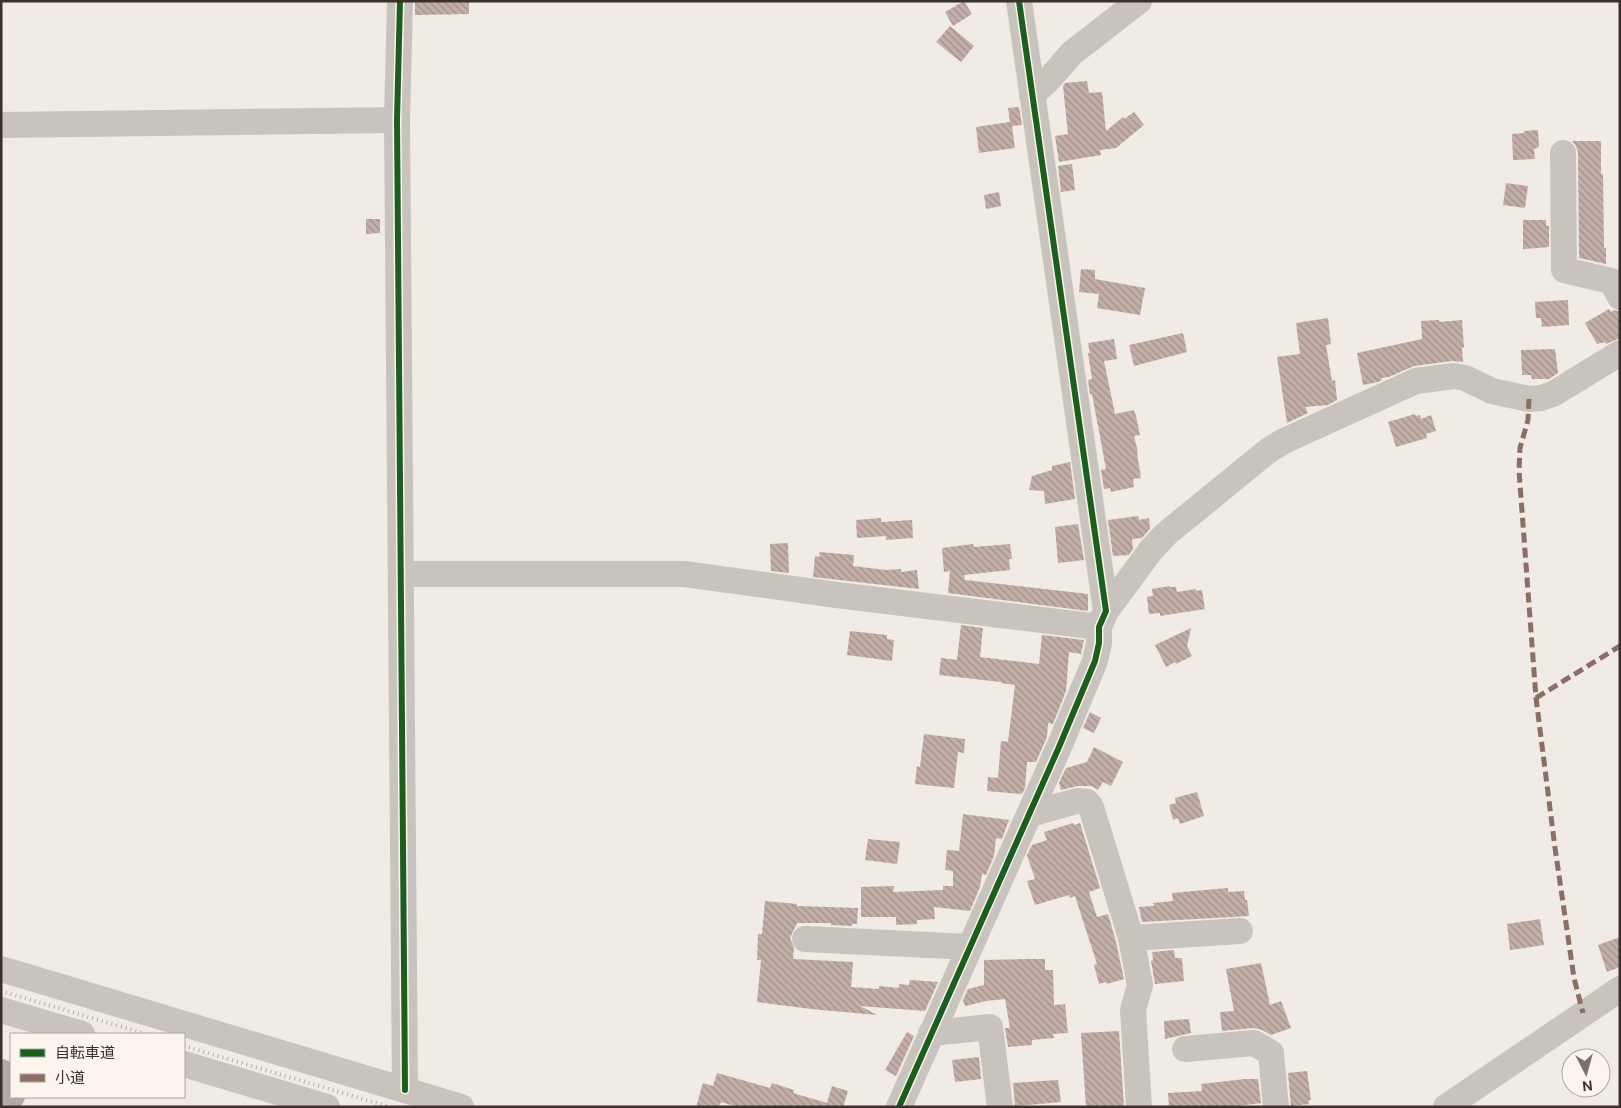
<svg xmlns="http://www.w3.org/2000/svg" width="1621" height="1108" viewBox="0 0 1621 1108" font-family="'DM Sans','Noto Sans JP',sans-serif">
  <defs>
    <pattern id="building-back-hatch" width="6" height="6" patternUnits="userSpaceOnUse" patternTransform="scale(1.25)"><rect width="6" height="6" fill="#c3afa7"/><path d="M-1 5l2 2M0 0l6 6M5-1l2 2" fill="none" stroke="#a08f88"/></pattern>
  </defs>
  <rect width="100%" height="100%" fill="#f0ebe5"/>
  <g fill="url(#building-back-hatch)">
    <path d="M 415,1 L 469,1 L 469,14 L 415,15 Z"/>
    <path d="M 964,1 L 972,14 L 953,26 L 945,12 Z"/>
    <path d="M 950,26 L 974,46 L 961,62 L 936,42 Z"/>
    <path d="M 1087,81 L 1089,93 L 1102,92 L 1106,131 L 1123,117 L 1124,119 L 1134,112 L 1144,125 L 1116,148 L 1100,150 L 1101,155 L 1059,162 L 1055,136 L 1068,134 L 1063,86 L 1065,83 Z"/>
    <path d="M 1019,107 L 1022,125 L 1012,126 L 1015,148 L 979,153 L 976,127 L 1010,122 L 1008,108 Z"/>
    <path d="M 1538,130 L 1539,147 L 1534,149 L 1535,159 L 1513,160 L 1512,134 L 1524,133 L 1524,131 Z"/>
    <path d="M 1572,141 L 1601,141 L 1601,174 L 1603,174 L 1604,248 L 1606,248 L 1606,264 L 1579,258 L 1578,153 L 1576,146 Z"/>
    <path d="M 1072,164 L 1075,190 L 1061,192 L 1058,166 Z"/>
    <path d="M 1506,183 L 1528,186 L 1525,208 L 1503,205 Z"/>
    <path d="M 999,192 L 1001,206 L 986,209 L 984,195 Z"/>
    <path d="M 366,219 L 380,219 L 380,233 L 366,234 Z"/>
    <path d="M 1523,220 L 1546,220 L 1546,226 L 1549,226 L 1549,247 L 1523,249 Z"/>
    <path d="M 1081,269 L 1095,270 L 1095,279 L 1145,288 L 1140,315 L 1097,308 L 1099,294 L 1079,292 Z"/>
    <path d="M 1568,300 L 1569,325 L 1542,327 L 1541,318 L 1536,318 L 1535,302 Z"/>
    <path d="M 1609,309 L 1611,312 L 1614,310 L 1620,312 L 1620,338 L 1606,344 L 1605,342 L 1597,344 L 1585,323 Z"/>
    <path d="M 1328,318 L 1331,344 L 1326,345 L 1332,381 L 1335,380 L 1337,400 L 1328,405 L 1305,407 L 1308,413 L 1287,423 L 1277,357 L 1300,354 L 1296,323 Z"/>
    <path d="M 1439,320 L 1439,322 L 1462,320 L 1464,347 L 1462,348 L 1463,362 L 1452,361 L 1414,366 L 1389,377 L 1381,378 L 1382,380 L 1378,382 L 1363,385 L 1357,353 L 1422,339 L 1421,321 Z"/>
    <path d="M 1183,333 L 1187,352 L 1134,366 L 1129,345 Z"/>
    <path d="M 1114,339 L 1117,359 L 1104,361 L 1115,414 L 1134,410 L 1136,416 L 1140,435 L 1134,436 L 1138,452 L 1137,453 L 1141,478 L 1133,479 L 1134,487 L 1111,492 L 1110,488 L 1104,489 L 1101,470 L 1106,469 L 1092,394 L 1090,394 L 1088,380 L 1092,379 L 1088,353 L 1090,353 L 1088,343 Z"/>
    <path d="M 1555,349 L 1558,373 L 1549,379 L 1532,379 L 1531,375 L 1522,375 L 1521,350 Z"/>
    <path d="M 1415,414 L 1416,416 L 1420,415 L 1421,419 L 1431,415 L 1436,431 L 1426,434 L 1427,438 L 1396,447 L 1388,422 Z"/>
    <path d="M 1070,462 L 1075,499 L 1045,504 L 1044,491 L 1029,490 L 1032,476 L 1052,470 L 1052,466 Z"/>
    <path d="M 1138,516 L 1139,520 L 1149,518 L 1150,529 L 1142,538 L 1132,539 L 1133,549 L 1129,555 L 1113,556 L 1108,520 Z"/>
    <path d="M 881,518 L 881,522 L 912,520 L 913,538 L 886,540 L 886,536 L 857,538 L 856,520 Z"/>
    <path d="M 1078,524 L 1084,560 L 1058,563 L 1055,527 Z"/>
    <path d="M 788,543 L 789,573 L 771,571 L 770,544 Z"/>
    <path d="M 973,544 L 974,547 L 1010,544 L 1012,559 L 1009,559 L 1010,570 L 964,575 L 965,580 L 1088,594 L 1088,611 L 948,593 L 950,571 L 944,572 L 942,548 Z"/>
    <path d="M 819,552 L 854,555 L 853,566 L 886,570 L 901,569 L 901,572 L 917,570 L 919,589 L 813,577 L 815,556 L 820,557 Z"/>
    <path d="M 1170,586 L 1170,587 L 1176,587 L 1177,592 L 1196,589 L 1196,591 L 1202,590 L 1205,609 L 1160,616 L 1160,613 L 1149,614 L 1147,597 L 1153,596 L 1152,589 Z"/>
    <path d="M 961,625 L 983,628 L 980,657 L 1039,664 L 1042,635 L 1084,640 L 1081,654 L 1069,652 L 1066,691 L 1053,724 L 1048,723 L 1047,737 L 1036,762 L 1027,762 L 1025,788 L 1022,794 L 987,791 L 988,777 L 998,778 L 1001,741 L 1008,742 L 1015,685 L 1001,683 L 1001,682 L 939,675 L 941,658 L 957,660 Z"/>
    <path d="M 1191,628 L 1187,646 L 1192,656 L 1176,664 L 1175,662 L 1166,667 L 1155,645 Z"/>
    <path d="M 850,631 L 887,635 L 887,639 L 894,640 L 892,661 L 847,655 Z"/>
    <path d="M 1090,712 L 1101,718 L 1094,733 L 1083,728 Z"/>
    <path d="M 924,734 L 965,739 L 964,753 L 958,752 L 954,788 L 915,784 L 917,766 L 920,767 Z"/>
    <path d="M 1094,747 L 1123,762 L 1111,786 L 1103,782 L 1098,790 L 1092,786 L 1078,786 L 1061,790 L 1059,783 L 1066,768 L 1087,762 Z"/>
    <path d="M 1197,792 L 1204,816 L 1180,824 L 1178,818 L 1173,820 L 1169,805 L 1176,803 L 1175,798 Z"/>
    <path d="M 963,814 L 1009,820 L 1002,839 L 996,838 L 994,856 L 986,875 L 982,874 L 980,887 L 970,911 L 934,907 L 935,919 L 917,920 L 917,924 L 896,925 L 896,917 L 861,917 L 861,887 L 894,886 L 893,892 L 943,890 L 943,886 L 953,886 L 953,871 L 945,870 L 947,850 L 959,851 Z"/>
    <path d="M 1073,823 L 1074,825 L 1080,823 L 1100,888 L 1089,892 L 1097,917 L 1108,914 L 1116,942 L 1124,979 L 1107,984 L 1106,982 L 1099,984 L 1094,965 L 1097,964 L 1075,896 L 1070,898 L 1069,895 L 1035,905 L 1027,881 L 1035,879 L 1027,855 L 1032,845 L 1047,840 L 1044,832 Z"/>
    <path d="M 868,839 L 900,842 L 897,864 L 865,860 Z"/>
    <path d="M 1228,888 L 1228,892 L 1244,891 L 1245,900 L 1247,900 L 1249,916 L 1142,922 L 1139,907 L 1154,906 L 1153,903 L 1173,901 L 1172,893 Z"/>
    <path d="M 765,901 L 797,904 L 797,906 L 858,908 L 857,924 L 852,924 L 852,926 L 831,925 L 831,923 L 797,923 L 790,938 L 794,948 L 793,959 L 853,962 L 851,987 L 879,989 L 879,986 L 899,988 L 899,984 L 909,985 L 910,980 L 938,982 L 925,1011 L 860,1006 L 877,1015 L 811,1009 L 757,1002 L 761,960 L 757,960 L 758,934 L 762,934 Z"/>
    <path d="M 1540,919 L 1544,945 L 1510,950 L 1507,924 Z"/>
    <path d="M 1620,937 L 1620,967 L 1607,972 L 1598,945 Z"/>
    <path d="M 1174,950 L 1175,958 L 1182,958 L 1184,981 L 1155,984 L 1151,961 L 1153,960 L 1152,952 Z"/>
    <path d="M 1030,959 L 1045,959 L 1045,970 L 1053,970 L 1054,1005 L 1065,1004 L 1068,1033 L 1053,1034 L 1054,1038 L 1032,1040 L 1032,1045 L 1008,1047 L 1005,1028 L 1010,1028 L 1005,999 L 986,1001 L 965,1006 L 963,1000 L 968,989 L 984,985 L 984,960 Z"/>
    <path d="M 1261,963 L 1270,1005 L 1281,1001 L 1291,1028 L 1271,1035 L 1262,1030 L 1253,1028 L 1222,1031 L 1220,1012 L 1234,1011 L 1226,969 Z"/>
    <path d="M 1189,1019 L 1191,1033 L 1165,1039 L 1164,1021 Z"/>
    <path d="M 1119,1031 L 1124,1107 L 1086,1107 L 1081,1033 Z"/>
    <path d="M 907,1032 L 914,1036 L 896,1076 L 885,1070 Z"/>
    <path d="M 979,1057 L 981,1079 L 955,1082 L 952,1060 Z"/>
    <path d="M 1307,1071 L 1311,1100 L 1309,1100 L 1309,1104 L 1291,1106 L 1288,1073 Z"/>
    <path d="M 717,1073 L 770,1088 L 772,1083 L 794,1090 L 793,1093 L 827,1103 L 832,1086 L 848,1091 L 843,1107 L 738,1107 L 721,1102 L 719,1107 L 696,1107 L 703,1083 L 713,1086 Z"/>
    <path d="M 1245,1079 L 1258,1079 L 1261,1103 L 1229,1107 L 1169,1107 L 1168,1093 L 1202,1091 L 1201,1084 Z"/>
    <path d="M 1058,1080 L 1061,1102 L 1015,1106 L 1013,1083 Z"/>
  </g>
  <g fill="none" stroke-linecap="round" stroke-linejoin="round">
    <g stroke="#c9c3be" stroke-width="26">
      <path d="M 400,1 L 397,120 L 405,1090"/>
      <path d="M 1032,95 L 1050,78 L 1072,53 L 1139,1"/>
      <path d="M 1,125 L 397,120"/>
      <path d="M 1563,153 L 1564,270 L 1611,281 L 1620,297"/>
      <path d="M 401,574 L 684,574 L 837,595 L 1099,627"/>
      <path d="M 1106,611 L 1151,550 L 1166,534 L 1269,450 L 1284,441 L 1416,381 L 1454,376 L 1465,378 L 1492,391 L 1529,399 L 1541,398 L 1553,394 L 1620,353"/>
      <path d="M 1030,814 L 1077,801 L 1087,802 L 1091,807 L 1131,938 L 1240,931"/>
      <path d="M 1131,938 L 1140,985 L 1133,1010 L 1139,1107"/>
      <path d="M 805,939 L 970,947"/>
      <path d="M 1,969 L 461,1107"/>
      <path d="M 1,1010 L 82,1034"/>
      <path d="M 931,1033 L 990,1027 L 1000,1107"/>
      <path d="M 1185,1049 L 1254,1043 L 1271,1053 L 1276,1107"/>
      <path d="M 184,1064 L 327,1107"/>
      <path d="M 899,1107 L 1059,747 L 1095,661 L 1099,643 L 1099,627 L 1106,611 L 1019,1"/>
      <path d="M 1446,1107 L 1620,989"/>
    </g>
    <path stroke="#afaaa4" stroke-width="28" d="M 1,1073 L 11,1096"/>
    <g stroke="#b1aca8" stroke-width="4" stroke-dasharray="1 4" stroke-linecap="butt">
      <path d="M 1,991 L 146,1034"/>
      <path d="M 184,1046 L 390,1107"/>
    </g>
    <g stroke="#8d6e63" stroke-width="5" stroke-dasharray="10 5" stroke-linecap="butt">
      <path d="M 1529,399 L 1528,420 L 1520,448 L 1519,471 L 1536,698 L 1555,848 L 1574,978 L 1583,1013"/>
      <path d="M 1536,698 L 1620,646"/>
    </g>
    <defs>
      <g id="cycleway">
        <path d="M 400,1 L 397,120 L 405,1090"/>
        <path d="M 899,1107 L 1059,747 L 1095,661 L 1099,643 L 1099,627 L 1106,611 L 1019,1"/>
      </g>
    </defs>
    <use href="#cycleway" stroke="#fbf5ee" stroke-width="9"/>
    <use href="#cycleway" stroke="#1b5e20" stroke-width="6"/>
  </g>
  <rect width="1621" height="1108" fill="none" stroke="#3b302b" stroke-width="5"/>
  <rect x="10" y="1033" width="175" height="65" fill="#fbf5ee" stroke="#aea6a0"/>
  <rect x="20" y="1049" width="25" height="8" fill="#1b5e20" stroke="#aea6a0"/>
  <text x="55" y="1058" font-size="15" fill="#3b302b">自転車道</text>
  <rect x="20" y="1074" width="25" height="8" fill="#8d6e63" stroke="#aea6a0"/>
  <text x="55" y="1083" font-size="15" fill="#3b302b">小道</text>
  <g transform="translate(1586 1073) rotate(174)"><circle r="24" fill="#fbf5ee" stroke="#aea6a0"/>
  <path d="M0-4L9 19L0 12L-9 19Z" fill="#7a716c"/>
  <text y="-8" font-size="14" font-weight="bold" text-anchor="middle" fill="#3b302b">N</text>
  </g>
</svg>
